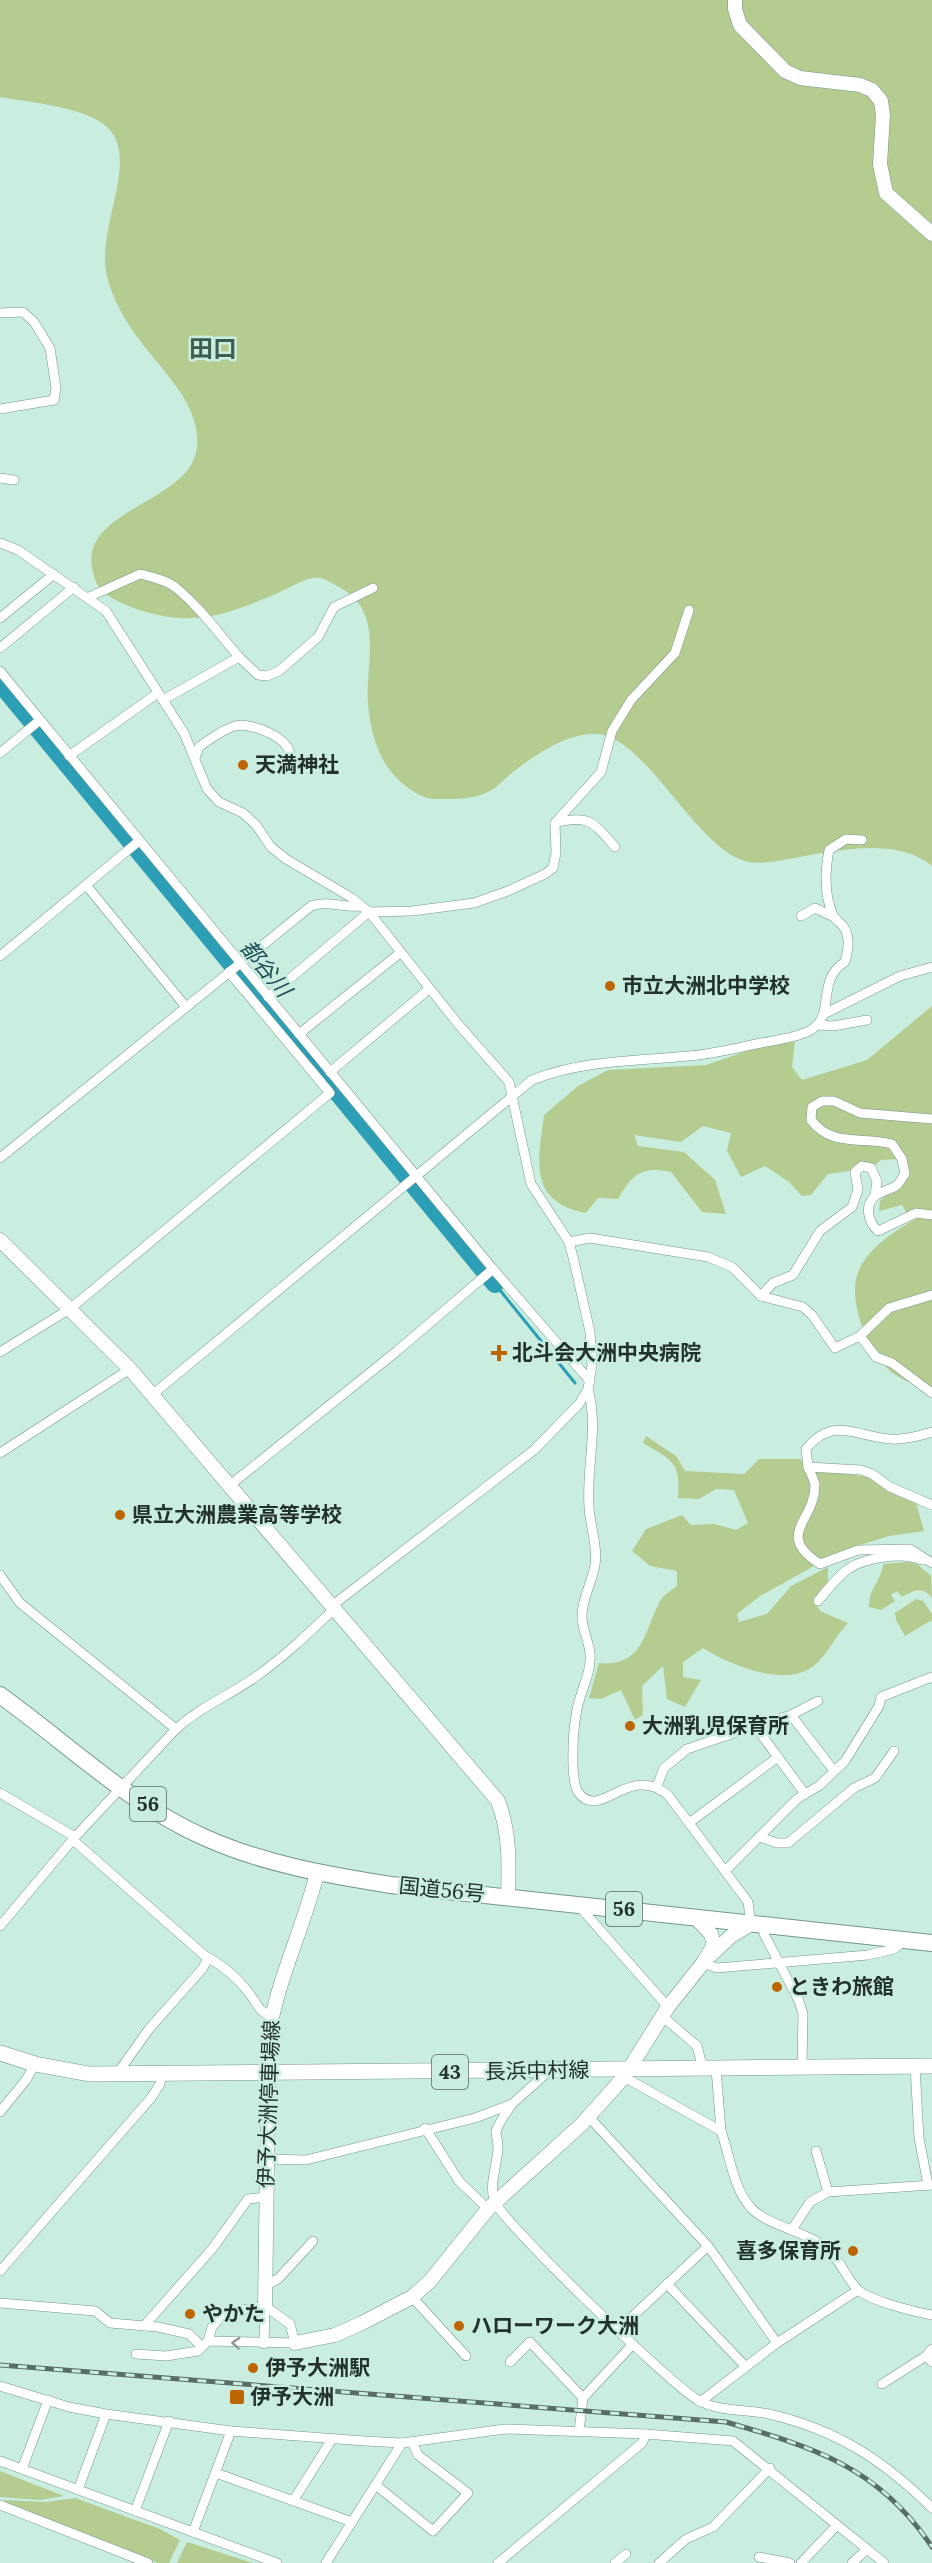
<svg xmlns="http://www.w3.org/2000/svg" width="932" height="2563" viewBox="0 0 932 2563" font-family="Lora,'Noto Sans JP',serif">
  <rect width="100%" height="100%" fill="#c9eddf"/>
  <g fill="#b5cc91">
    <path d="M 0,0 L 932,0 L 932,866 C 895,835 831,852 788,859 C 771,862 753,866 737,858 C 688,834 642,734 595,734 C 568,733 538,753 517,769 C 508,775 499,786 490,791 C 477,798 461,799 447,799 C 438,799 430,800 422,796 C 385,779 371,743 368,703 C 365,666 384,615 344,590 C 337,586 327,579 320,578 C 307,576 292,587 280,592 C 231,613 199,627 146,612 C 133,608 117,602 106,594 C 98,589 95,581 93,572 C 76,509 192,503 197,447 C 201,405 163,372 141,342 C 127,324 114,302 108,280 C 93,232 141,162 108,128 C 87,107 29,102 0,97 Z"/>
    <path d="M 932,1006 L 932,1391 C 916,1385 899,1380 887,1368 C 867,1348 846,1298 859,1270 C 871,1244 901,1227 925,1214 L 909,1217 L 902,1205 L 879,1211 L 880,1201 L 897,1185 L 905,1174 L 902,1159 L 881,1160 L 871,1168 L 828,1174 L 811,1195 L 802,1196 L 789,1182 L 765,1166 L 741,1177 L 727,1151 L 731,1133 L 703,1126 L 681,1142 L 634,1135 L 638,1146 L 684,1152 L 715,1180 L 726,1214 L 702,1212 L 671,1172 C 641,1166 633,1174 618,1199 L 598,1198 L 586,1213 C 528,1202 538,1162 544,1115 L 578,1086 L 608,1070 L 706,1065 L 750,1050 L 795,1041 L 792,1067 L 802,1080 L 867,1060 Z"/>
    <path d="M 646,1436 L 676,1456 L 685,1471 L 744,1474 L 759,1459 L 801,1459 L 806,1469 L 870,1477 L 915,1499 L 924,1531 L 889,1536 L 841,1551 L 760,1596 L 737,1614 L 739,1622 L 767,1614 L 791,1586 L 828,1567 L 828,1583 L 814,1598 L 820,1611 L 848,1623 C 835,1636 825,1660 809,1669 C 780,1686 728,1664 703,1648 L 683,1662 L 683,1677 L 701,1680 L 685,1707 L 667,1699 L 663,1666 L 642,1686 L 643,1715 L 635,1720 L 621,1690 L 601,1699 L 589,1698 L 599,1663 C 644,1668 645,1628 660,1601 C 663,1595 672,1590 677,1586 L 677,1571 L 650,1566 L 632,1551 L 646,1529 L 682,1515 L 691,1525 L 714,1524 L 736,1530 L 748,1523 L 734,1490 L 716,1489 L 699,1499 L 678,1498 C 681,1462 672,1460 643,1443 Z"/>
    <path d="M 907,1562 L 917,1564 L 931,1576 L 932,1598 C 923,1586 914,1590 902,1597 L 897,1591 L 891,1595 L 895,1601 L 881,1610 L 869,1607 C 869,1587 881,1583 883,1564 Z"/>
    <path d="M 916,1599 L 923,1601 L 932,1614 L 932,1620 L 905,1636 L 896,1620 L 895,1613 Z"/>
    <path d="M 0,2471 L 64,2496 L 40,2500 L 0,2497 Z"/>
    <path d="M 75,2498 L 160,2529 L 180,2540 L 169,2563 L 158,2563 L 16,2508 L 3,2500 L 46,2502 Z"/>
    <path d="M 187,2542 L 253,2563 L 177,2563 Z"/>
  </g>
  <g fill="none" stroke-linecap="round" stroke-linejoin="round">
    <path stroke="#2c9eb6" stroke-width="3" d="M 495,1284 L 575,1383"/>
    <path stroke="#2c9eb6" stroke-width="18" d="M 0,683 L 495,1284"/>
    <defs>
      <g id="street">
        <path d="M 0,313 L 23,312 L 34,322 L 50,348 L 56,388 L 54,400 L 0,409"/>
        <path d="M 0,478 L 14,480"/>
        <path d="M 0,543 L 18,550 L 106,611 L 184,733 L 207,789 L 219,802 L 243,813 L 256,825 L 271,847 L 286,859 L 352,898 L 369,912 L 458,1024 L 509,1082 L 531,1184 L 569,1242 L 574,1261 L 590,1332 L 592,1365 L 588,1389 L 579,1404 L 534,1450 L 333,1605"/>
        <path d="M 89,597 L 140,574 C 152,577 165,580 175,587 C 199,606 219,634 239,657"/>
        <path d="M 0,618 L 54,574"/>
        <path d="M 0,648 L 74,587"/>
        <path d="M 0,671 L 493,1269 L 590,1381"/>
        <path d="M 163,700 L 239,657 L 258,675 L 267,676 L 279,671 L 318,637 L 334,607 L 373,588"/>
        <path d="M 0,753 L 40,720"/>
        <path d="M 69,756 L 158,693"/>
        <path d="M 195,758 L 199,747 C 209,740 223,729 235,726 C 251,722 293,738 290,758"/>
        <path d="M 555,823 C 589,814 593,822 615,847"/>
        <path d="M 86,885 L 186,1007"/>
        <path d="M 801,916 L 815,908 L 834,917"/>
        <path d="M 0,956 L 139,841"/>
        <path d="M 268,997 L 369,912 L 412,911 L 474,903 L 508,891 L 545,874 L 553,868 L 556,853 L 555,823 L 601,772 L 612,731 L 631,700 L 675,653 L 689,610"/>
        <path d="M 824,1014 L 900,976 L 932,967"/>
        <path d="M 817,1025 L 833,1026 L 867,1020"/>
        <path d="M 299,1034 L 400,953"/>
        <path d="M 330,1072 L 429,989"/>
        <path d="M 932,1119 L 860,1113 L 834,1101 L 822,1101 L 812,1107 L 811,1120 C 832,1148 863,1136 892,1144 L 902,1159 L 905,1174 C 902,1177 900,1183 896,1186 C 890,1190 880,1191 874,1197 C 864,1207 869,1223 878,1231 L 916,1213 L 932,1215"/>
        <path d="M 0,1158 L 311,906 C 326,900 344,908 360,906"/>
        <path d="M 569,1242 L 590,1238 L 708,1257 L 732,1267 L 761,1296 L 803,1307 L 812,1315 L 835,1348 L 860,1336 L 889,1308 L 932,1295"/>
        <path d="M 761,1296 L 773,1283 L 793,1275 L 820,1231 L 852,1207 L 858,1190 L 855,1172 L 862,1166 L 871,1168 L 877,1181 L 875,1195"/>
        <path d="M 860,1336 L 876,1357 L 892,1363 L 932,1393"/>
        <path d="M 0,1352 L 71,1308 L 330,1093 L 229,972"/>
        <path d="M 588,1389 C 599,1429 586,1467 589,1507 C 590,1526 598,1546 595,1565 C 592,1582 583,1597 582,1614 C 581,1628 589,1640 590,1654 C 592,1674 578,1695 576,1715 C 573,1731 570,1779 578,1792 C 600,1823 628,1762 668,1795 L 748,1902 L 751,1924"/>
        <path d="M 152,1395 L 532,1080 C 583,1060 635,1061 689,1056 C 713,1054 737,1048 761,1043 C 776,1040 795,1038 809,1031 C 837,1017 815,980 845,962 C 848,950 851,937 843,926 C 840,922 835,920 833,915 C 824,895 825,871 829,850 L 846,839 L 862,840"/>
        <path d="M 932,1432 C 918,1436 904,1440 890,1439 C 854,1436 833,1416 806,1449 L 808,1467 L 861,1470 L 872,1474 L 890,1487 L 932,1505"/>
        <path d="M 0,1453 L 130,1369"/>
        <path d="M 808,1467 C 810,1472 814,1479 815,1485 C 815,1522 774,1534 820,1564 L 858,1550 L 910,1549 L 932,1563"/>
        <path d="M 229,1486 L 397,1351 L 493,1269"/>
        <path d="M 0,1575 L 20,1603 L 176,1729"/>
        <path d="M 818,1601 C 827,1590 837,1577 848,1569 C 866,1557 902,1552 922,1560"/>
        <path d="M 791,1715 L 834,1771"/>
        <path d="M 755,1726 L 791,1715 L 818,1701"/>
        <path d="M 657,1786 L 664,1768 L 687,1749 L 755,1726 L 805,1794"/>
        <path d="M 0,1793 L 75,1837"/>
        <path d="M 689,1823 L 778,1757"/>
        <path d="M 760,1837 L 777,1843 L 788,1843 L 854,1788 L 875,1778 L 894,1751"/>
        <path d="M 73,1840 L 204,1955 C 220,1964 238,1978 249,1993 C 257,2003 258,2012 272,2016"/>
        <path d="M 726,1870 L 797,1799 L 820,1785 L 845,1761 L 879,1706 L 881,1697 L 932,1677"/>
        <path d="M 578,1905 L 668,2007"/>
        <path d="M 0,1926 L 75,1837 L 176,1729 C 200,1707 228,1696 254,1678 C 284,1657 309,1633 335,1608"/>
        <path d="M 764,1926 L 764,1934 L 799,2001 L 803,2014 L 802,2068"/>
        <path d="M 703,1963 L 717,1968 L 868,1955 L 894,1949 L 905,1940"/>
        <path d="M 662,2016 L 697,2046 L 703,2069"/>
        <path d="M 915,2066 L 919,2138 L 928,2185"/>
        <path d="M 716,2069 L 721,2131"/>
        <path d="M 117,2074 L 149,2029 L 203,1968 L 208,1958"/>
        <path d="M 624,2077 L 721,2131 C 730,2156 733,2188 751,2208 C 767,2225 803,2231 824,2246 C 839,2256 845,2277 858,2290 C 871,2301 915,2312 932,2315"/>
        <path d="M 512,2104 C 507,2112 498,2123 496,2132 C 496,2136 498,2141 498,2146 C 498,2164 489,2181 494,2200 C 499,2219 673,2387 698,2400 C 718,2412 746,2409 769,2414 C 837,2430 882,2459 932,2508"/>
        <path d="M 0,2112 L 26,2080 L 35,2064"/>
        <path d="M 589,2117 L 708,2246 L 777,2343"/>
        <path d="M 425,2128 L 459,2181 L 488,2209"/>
        <path d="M 816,2151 L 828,2192"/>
        <path d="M 266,2159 L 306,2160 L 475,2118 L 512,2104 L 549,2071"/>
        <path d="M 793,2228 L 810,2202 L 828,2192 L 932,2185"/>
        <path d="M 0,2271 L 151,2098 L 160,2084 L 162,2074"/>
        <path d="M 667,2284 L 745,2366"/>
        <path d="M 265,2286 L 278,2279 L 313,2241"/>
        <path d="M 412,2297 L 466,2356"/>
        <path d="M 0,2303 L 95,2311 L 110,2323 L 158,2327 L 189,2334 L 202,2347"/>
        <path d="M 144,2326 L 212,2249 L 248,2199 L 266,2197"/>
        <path d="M 618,2330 L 708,2246"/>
        <path d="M 264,2344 L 265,2306"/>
        <path d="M 932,2349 L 926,2356 L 932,2362"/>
        <path d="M 136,2354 L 166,2356 L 198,2351 L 208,2341 L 212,2327 L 224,2313 L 265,2306 L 290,2324 L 295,2343 L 208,2341"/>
        <path d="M 510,2362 L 530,2342 L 583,2398"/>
        <path d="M 882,2384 L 926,2356"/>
        <path d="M 0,2386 L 69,2407 L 106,2414 L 231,2431 L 365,2441 L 402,2443 L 505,2429 L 646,2434 L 733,2441 L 837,2525 L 801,2563"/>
        <path d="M 700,2402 L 777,2343 L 858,2290"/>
        <path d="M 579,2431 L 583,2398 L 633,2344"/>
        <path d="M 0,2461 L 277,2563"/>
        <path d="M 22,2469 L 48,2400"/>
        <path d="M 216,2473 L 352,2522"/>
        <path d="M 377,2486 L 433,2531 L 468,2493 L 418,2455 L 412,2442"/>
        <path d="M 78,2490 L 106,2414"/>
        <path d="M 293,2501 L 332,2439"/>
        <path d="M 0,2505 L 148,2563"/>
        <path d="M 135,2511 L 169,2421"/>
        <path d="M 837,2525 L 867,2549 L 852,2563"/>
        <path d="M 193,2532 L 231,2431"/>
        <path d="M 867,2549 L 884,2563"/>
        <path d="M 759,2557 L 790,2563"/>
        <path d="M 326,2563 L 402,2443"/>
        <path d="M 498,2563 L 642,2443 L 646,2434"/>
        <path d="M 615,2563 L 626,2554"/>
        <path d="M 659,2563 L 686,2539 L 713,2527 L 770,2468"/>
      </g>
      <g id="secondary">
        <path d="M 735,0 L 735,9 L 740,25 L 785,71 L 800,78 L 860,85 L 872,90 L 881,101 L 883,115 L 880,164 L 886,193 L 932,234"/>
        <path d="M 0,1240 L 130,1369 L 498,1801 C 510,1833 509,1863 508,1897"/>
        <path d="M 711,1955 L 731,1936 L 751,1924"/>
        <path d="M 265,2306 L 269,2033 C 278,1978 304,1927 317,1873"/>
        <path d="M 295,2343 L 335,2335 L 362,2323 L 412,2297 L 430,2281 L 488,2209 L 581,2125 L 624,2077 L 668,2007 L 703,1963 L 714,1945 L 711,1934 L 696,1918"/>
      </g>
      <path id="primary" d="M 0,2053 L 35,2064 L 89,2074 L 932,2066"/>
      <path id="highway" d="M 0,1695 C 67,1743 130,1805 206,1838 C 264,1864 328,1875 391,1885 L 932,1943"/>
    </defs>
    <use href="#street" stroke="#75978a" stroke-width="10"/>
    <use href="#secondary" stroke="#75978a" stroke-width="15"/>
    <use href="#primary" stroke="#75978a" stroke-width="16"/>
    <use href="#highway" stroke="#75978a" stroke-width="18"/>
    <use href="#street" stroke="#fff" stroke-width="9"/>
    <use href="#secondary" stroke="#fff" stroke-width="14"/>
    <use href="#primary" stroke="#fff" stroke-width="15"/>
    <use href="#highway" stroke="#fff" stroke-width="16"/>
    <defs>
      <path id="rail" d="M 0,2365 L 726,2422 C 813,2447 879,2467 932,2547"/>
    </defs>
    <use href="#rail" stroke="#586d65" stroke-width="5"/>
    <use href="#rail" stroke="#c9eddf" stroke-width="3" stroke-dasharray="9" stroke-linecap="butt"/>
  </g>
  <defs><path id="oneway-chevron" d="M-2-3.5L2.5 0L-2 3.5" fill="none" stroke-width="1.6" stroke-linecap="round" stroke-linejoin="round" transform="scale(1.5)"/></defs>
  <use stroke="#919896" href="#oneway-chevron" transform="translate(236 2343) rotate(-177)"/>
  <g fill="#bd6500" stroke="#c9eddf" stroke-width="2">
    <circle cx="243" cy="765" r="6"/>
    <circle cx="610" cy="986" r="6"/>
    <path d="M496 1344h6v6h6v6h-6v6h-6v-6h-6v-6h6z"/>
    <circle cx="120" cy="1515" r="6"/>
    <circle cx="630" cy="1726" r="6"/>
    <circle cx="777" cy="1987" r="6"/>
    <circle cx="853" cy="2251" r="6"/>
    <circle cx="190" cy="2314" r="6"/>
    <circle cx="459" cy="2326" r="6"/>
    <circle cx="253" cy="2368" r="6"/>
    <rect x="229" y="2389" width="16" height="16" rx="3"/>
  </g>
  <g text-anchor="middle" stroke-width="5" stroke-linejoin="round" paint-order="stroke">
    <g fill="#c9eddf" stroke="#556962" stroke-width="1.5">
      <rect x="130" y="1787" width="36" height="34" rx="4.5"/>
      <rect x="606" y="1892" width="36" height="34" rx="4.5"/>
      <rect x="432" y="2055" width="36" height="34" rx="4.5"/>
    </g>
    <g font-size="20" font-weight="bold" fill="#23312c">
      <text x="148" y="1811">56</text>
      <text x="624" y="1916">56</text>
      <text x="450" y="2079">43</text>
    </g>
    <g font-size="21" font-weight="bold" fill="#23312c" stroke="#c9eddf" text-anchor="start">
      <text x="255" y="772">天満神社</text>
      <text x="622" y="993">市立大洲北中学校</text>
      <text x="512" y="1360">北斗会大洲中央病院</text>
      <text x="132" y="1522">県立大洲農業高等学校</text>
      <text x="642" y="1733">大洲乳児保育所</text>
      <text x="789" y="1994">ときわ旅館</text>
      <text x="841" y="2258" text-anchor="end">喜多保育所</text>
      <text x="202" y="2321">やかた</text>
      <text x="471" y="2333">ハローワーク大洲</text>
      <text x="265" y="2375">伊予大洲駅</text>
      <text x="250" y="2404">伊予大洲</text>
    </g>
    <g font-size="21" fill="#23312c" stroke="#c9eddf">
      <text transform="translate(442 1890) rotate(6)" y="7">国道56号</text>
      <text transform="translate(537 2071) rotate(-1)" y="7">長浜中村線</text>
      <text transform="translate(269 2104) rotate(-88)" y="7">伊予大洲停車場線</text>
    </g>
    <g font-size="22" font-style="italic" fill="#1f4e58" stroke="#c9eddf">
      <text transform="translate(266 968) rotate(51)" y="8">都谷川</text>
    </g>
    <g font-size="24" font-weight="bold" fill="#3d5d51" stroke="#c9eddf">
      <text x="213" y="357">田口</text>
    </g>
  </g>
</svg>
